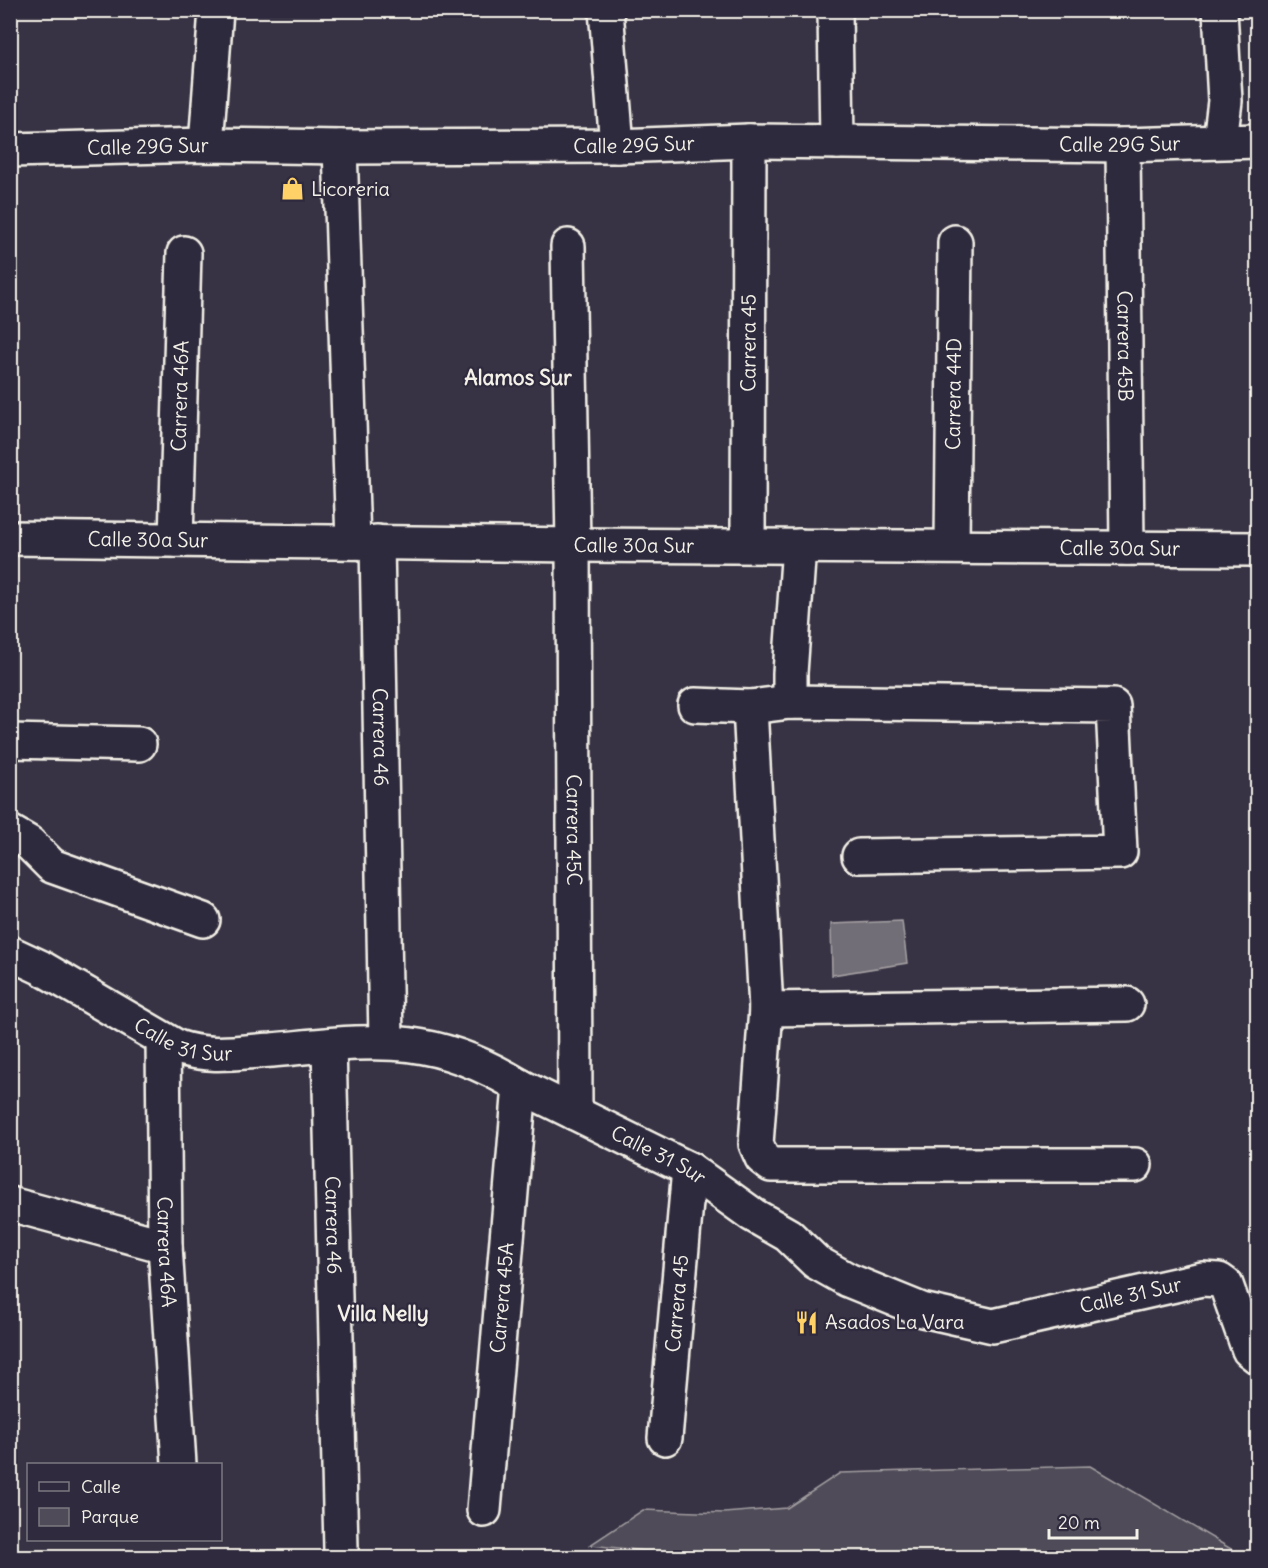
<svg xmlns="http://www.w3.org/2000/svg" width="1268" height="1568" viewBox="0 0 1268 1568" font-family="Delius,sans-serif">
  <rect width="100%" height="100%" fill="#373244"/>
  <filter id="ink" filterUnits="userSpaceOnUse"><feTurbulence type="fractalNoise" baseFrequency=".0167" numOctaves="2"/><feDisplacementMap in="SourceGraphic" scale="12" xChannelSelector="R" yChannelSelector="G"/><feConvolveMatrix kernelMatrix="1 2 1 2 8 2 1 2 1" color-interpolation-filters="sRGB"/></filter>
  <g filter="url(#ink)">
    <path fill="#504b59" stroke="#a29ea0" stroke-width="1.5" d="M 1090,1466 L 1243,1556 L 1257,1546 L 1257,1557 L 713,1558 L 590,1545 L 643,1510 L 724,1513 L 787,1508 L 840,1473 Z"/>
    <path fill="#726e77" stroke="#a6a2a4" stroke-width="1.5" d="M 902,921 L 907,963 L 832,975 L 831,924 Z"/>
    <g fill="none" stroke-linecap="round" stroke-linejoin="round">
      <defs>
        <g id="minor">
          <path d="M 606,10 L 617,146"/>
          <path d="M 835,10 L 837,142"/>
          <path d="M 1220,141 L 1225,101 L 1220,10"/>
          <path d="M 206,145 L 216,10"/>
          <path id="s1" d="M 1123,145 L 1127,548"/>
          <path d="M 340,147 L 353,542"/>
          <path id="s2" d="M 10,150 L 206,145 L 340,147 L 617,146 L 749,141 L 1123,145 L 1258,141"/>
          <path id="s3" d="M 568,246 L 573,545 L 575,1113"/>
          <path id="s4" d="M 10,538 L 573,545 L 1258,549"/>
          <path id="s5" d="M 176,540 L 184,253"/>
          <path id="s6" d="M 377,542 L 386,1041"/>
          <path id="s7" d="M 748,545 L 749,141"/>
          <path id="s8" d="M 952,546 L 955,242"/>
          <path d="M 790,702 L 790,673 L 799,546"/>
          <path d="M 695,705 L 750,707 L 790,702 L 1113,706 L 1120,852 L 859,856"/>
          <path d="M 750,707 L 766,1009 L 756,1144 L 762,1158 L 771,1165 L 1135,1165"/>
          <path d="M 10,741 L 139,744"/>
          <path d="M 10,832 L 29,843 L 52,866 L 203,920"/>
          <path id="s9" d="M 10,953 L 40,967 L 177,1047 C 209,1058 239,1052 272,1050 C 373,1041 429,1030 520,1086 L 689,1169 L 753,1215 L 788,1235 L 816,1262 L 848,1280 L 922,1310 L 993,1326 L 1202,1279 L 1219,1280 L 1226,1285 L 1249,1350 L 1258,1357"/>
          <path d="M 766,1009 L 1127,1004"/>
          <path id="s10" d="M 163,1039 L 165,1246 L 179,1464"/>
          <path id="s11" d="M 329,1045 L 341,1549"/>
          <path d="M 10,1204 L 165,1246"/>
          <path id="s12" d="M 665,1438 L 689,1169"/>
          <path id="s13" d="M 484,1510 L 520,1086"/>
        </g>
      </defs>
      <use href="#minor" stroke="#f4f1e8" stroke-width="38"/>
      <use href="#minor" stroke="#2f2a3d" stroke-width="33"/>
    </g>
  </g>
  <defs>
    <symbol id="shop-bare" viewBox="-9 -9 18 18"><path d="M-5-2.5h2.3a2.7 3.5 0 0 1 5.4 0H5L5.5 6h-11ZM-1.5-2.5h3a1.5 2.3 0 0 0-3 0Z" fill="#ffd166" stroke="#2f2a3d" stroke-width="2.5" paint-order="stroke"/></symbol>
    <symbol id="restaurant-bare" viewBox="-9 -9 18 18"><path d="M-5-6h1v4h1v-4h1v4h1v-4h1v5L-1.5 .5V6h-2V.5L-5-1ZM5-6V6H3V1.5H1.5Q1.5-4 5-6Z" fill="#ffd166" stroke="#2f2a3d" stroke-width="2.5" paint-order="stroke"/></symbol>
  </defs>
  <g fill-rule="evenodd">
    <use href="#shop-bare" x="276" y="172" width="33" height="33"/>
    <use href="#restaurant-bare" x="790" y="1306" width="33" height="33"/>
  </g>
  <g text-anchor="middle" stroke-width="4.5" stroke-linejoin="round" paint-order="stroke">
    <g font-size="20" fill="#f4f1e8" stroke="#2f2a3d">
      <text dy="7" stroke="none"><textPath href="#s2" startOffset="1110">Calle 29G Sur</textPath></text>
      <text dy="7" stroke="none"><textPath href="#s2" startOffset="624">Calle 29G Sur</textPath></text>
      <text dy="7" stroke="none"><textPath href="#s2" startOffset="138">Calle 29G Sur</textPath></text>
      <text dy="7" stroke="none"><textPath href="#s7" startOffset="202">Carrera 45</textPath></text>
      <text dy="7" stroke="none"><textPath href="#s1" startOffset="201">Carrera 45B</textPath></text>
      <text dy="7" stroke="none"><textPath href="#s8" startOffset="152">Carrera 44D</textPath></text>
      <text dy="7" stroke="none"><textPath href="#s5" startOffset="144">Carrera 46A</textPath></text>
      <text dy="7" stroke="none"><textPath href="#s4" startOffset="138">Calle 30a Sur</textPath></text>
      <text dy="7" stroke="none"><textPath href="#s4" startOffset="624">Calle 30a Sur</textPath></text>
      <text dy="7" stroke="none"><textPath href="#s4" startOffset="1110">Calle 30a Sur</textPath></text>
      <text dy="7" stroke="none"><textPath href="#s6" startOffset="195">Carrera 46</textPath></text>
      <text dy="7" stroke="none"><textPath href="#s3" startOffset="584">Carrera 45C</textPath></text>
      <text dy="7" stroke="none"><textPath href="#s9" startOffset="196">Calle 31 Sur</textPath></text>
      <text dy="7" stroke="none"><textPath href="#s9" startOffset="699">Calle 31 Sur</textPath></text>
      <text dy="7" stroke="none"><textPath href="#s11" startOffset="180">Carrera 46</textPath></text>
      <text dy="7" stroke="none"><textPath href="#s10" startOffset="213">Carrera 46A</textPath></text>
      <text dy="7" stroke="none"><textPath href="#s9" startOffset="1221">Calle 31 Sur</textPath></text>
      <text dy="7" stroke="none"><textPath href="#s13" startOffset="213">Carrera 45A</textPath></text>
      <text dy="7" stroke="none"><textPath href="#s12" startOffset="135">Carrera 45</textPath></text>
    </g>
    <g font-size="20" fill="#f4f1e8" stroke="#2f2a3d" text-anchor="start">
      <text x="311" y="196">Licoreria</text>
      <text x="825" y="1329">Asados La Vara</text>
    </g>
    <g font-size="21" font-weight="bold" fill="#f4f1e8" stroke="#2f2a3d">
      <text x="518" y="385">Alamos Sur</text>
      <text x="383" y="1321">Villa Nelly</text>
    </g>
  </g>
  <rect width="1268" height="1568" fill="none" stroke="#2f2a3d" stroke-width="36"/>
  <rect x="18" y="18" width="1232" height="1532" fill="none" stroke="#f4f1e8" stroke-width="2" filter="url(#ink)"/>
  <rect x="27" y="1463" width="195" height="78" fill="#2f2a3d" stroke="#7e7a81" stroke-width="1.5"/>
  <rect x="39" y="1482" width="30" height="9" fill="#2f2a3d" stroke="#7e7a81" stroke-width="1.5"/>
  <text x="81" y="1493" font-size="18" fill="#f4f1e8">Calle</text>
  <rect x="39" y="1508" width="30" height="18" fill="#504b59" stroke="#7e7a81" stroke-width="1.5"/>
  <text x="81" y="1523" font-size="18" fill="#f4f1e8">Parque</text>
  <path d="M1049 1529v9h88v-9" fill="none" stroke="#f4f1e8" stroke-width="3"/>
  <text x="1058" y="1529" font-size="18" fill="#f4f1e8" stroke="#2f2a3d" stroke-width="4.5" paint-order="stroke">20 m</text>
</svg>
